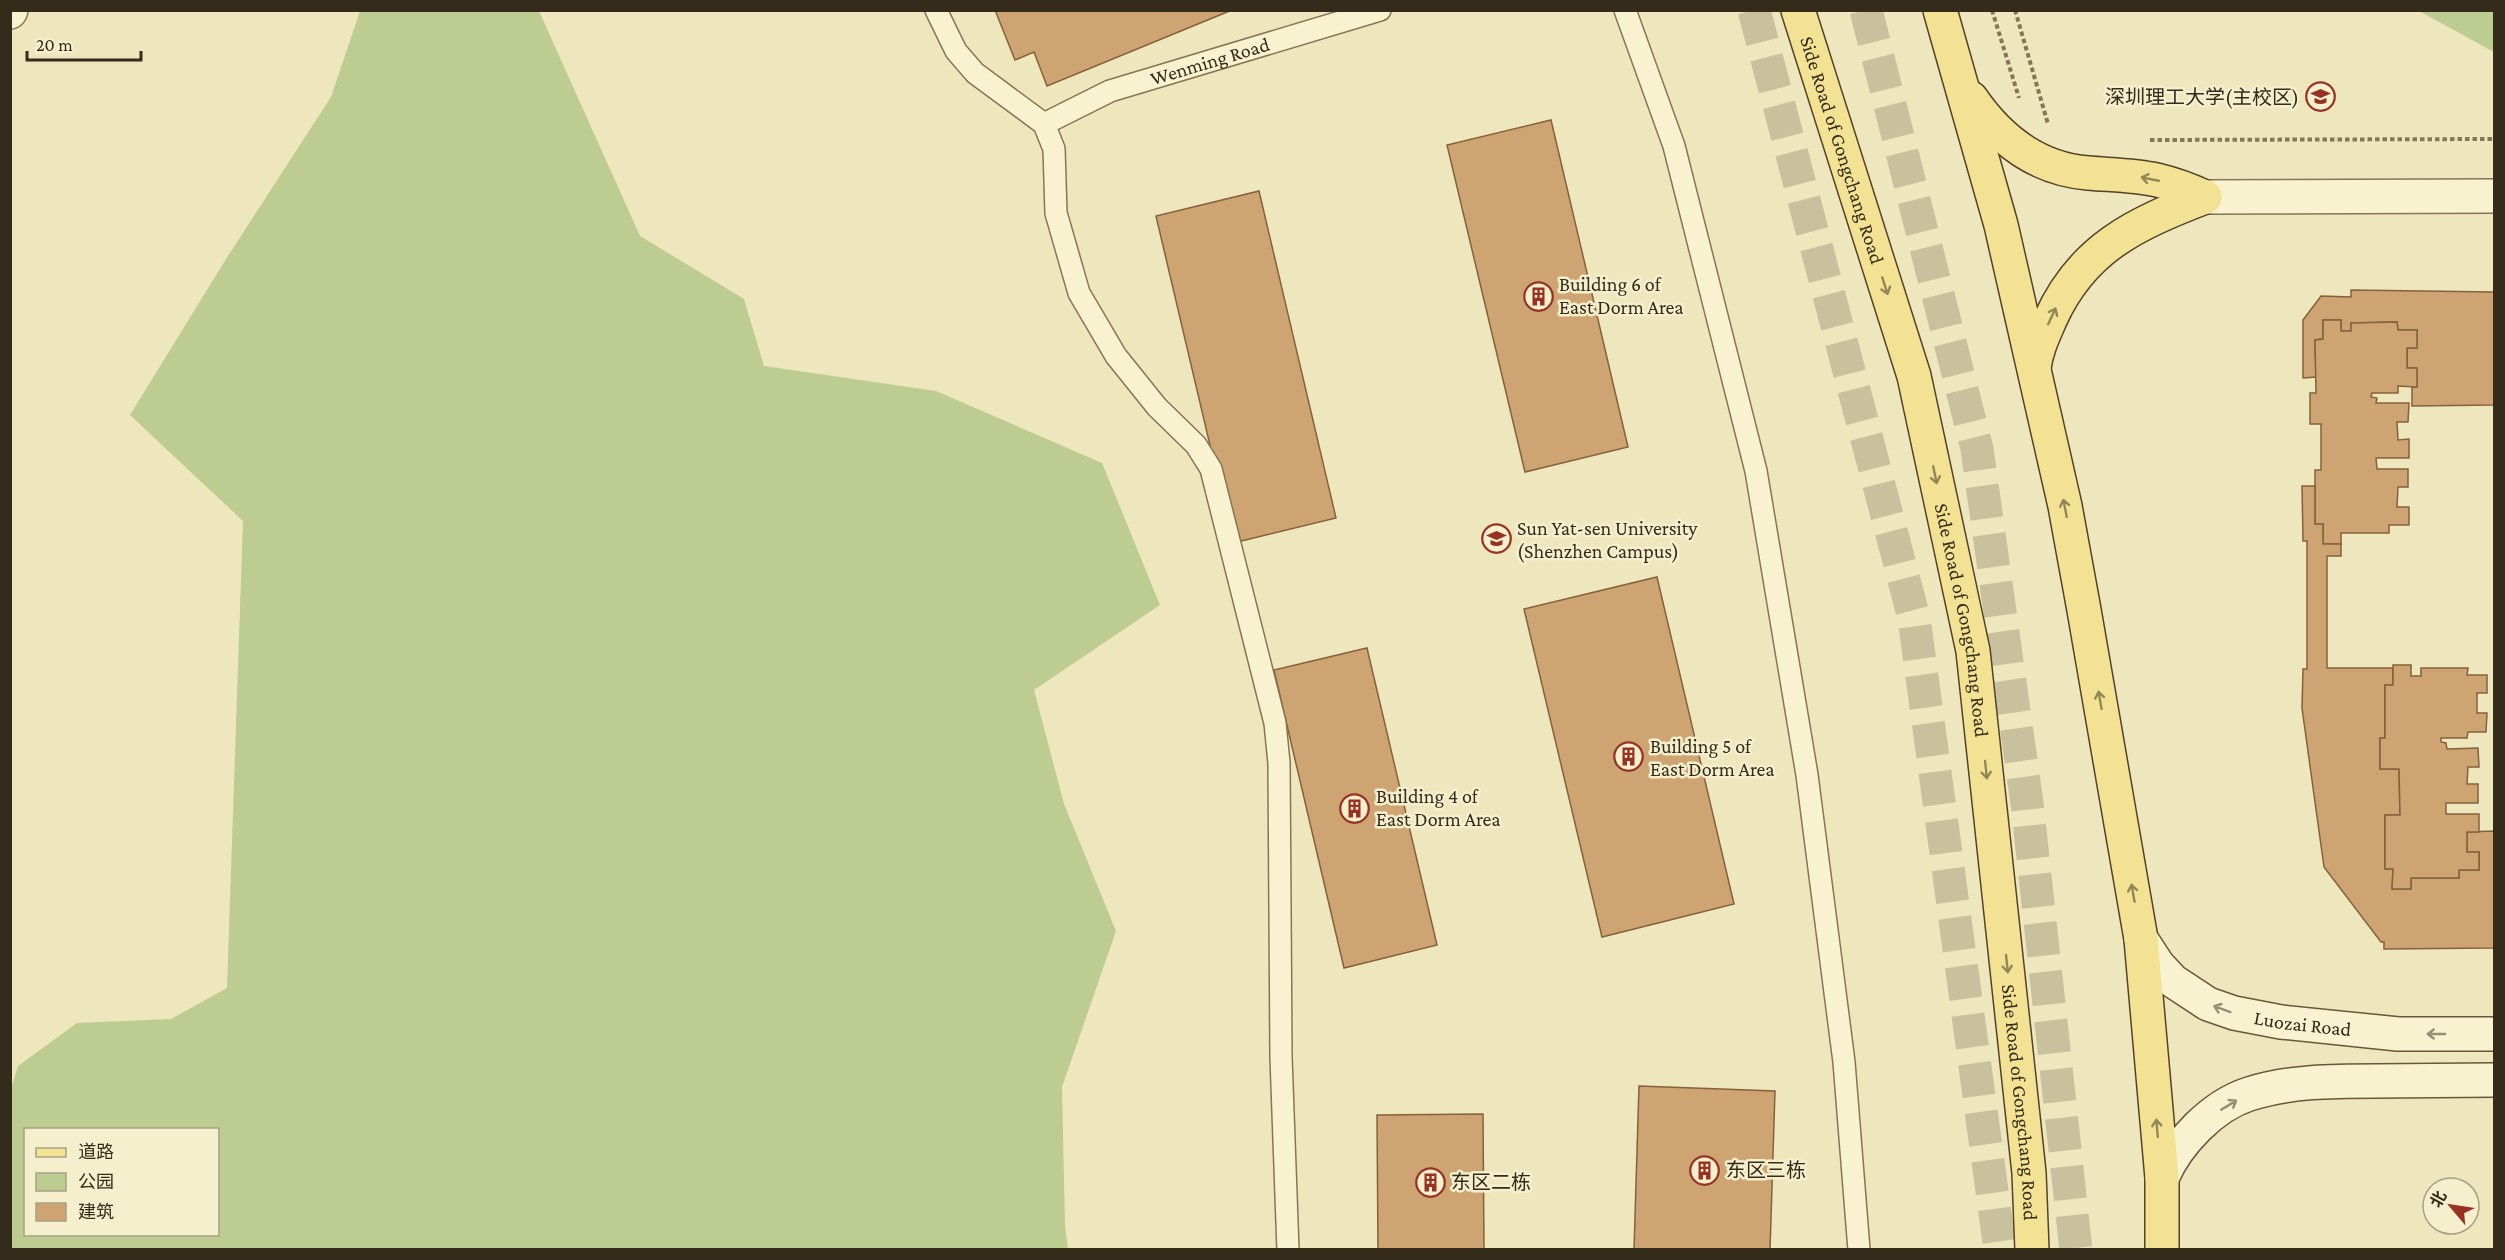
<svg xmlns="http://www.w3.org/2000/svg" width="2505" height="1260" viewBox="0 0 2505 1260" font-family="'Crimson Pro','Noto Sans SC',serif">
  <rect width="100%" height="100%" fill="#eee6bd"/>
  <g fill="#bdcc91" fill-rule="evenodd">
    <path d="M 360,11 L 539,11 L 640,236 L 744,299 L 764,366 L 936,391 L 1102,463 L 1160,605 L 1034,690 L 1064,804 L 1116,931 L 1062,1087 L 1065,1226 L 1068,1249 L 13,1249 L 10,1245 L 10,1092 L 18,1066 L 77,1023 L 171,1019 L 227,988 L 243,521 L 130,415 L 226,259 L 331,97 ZM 26,1130 L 218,1130 L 218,1234 L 26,1234 Z"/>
    <path d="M 2419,11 L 2494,11 L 2494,52 Z"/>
  </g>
  <g fill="#cda472" stroke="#85623c" stroke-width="1.5">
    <path d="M 995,10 L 1232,10 L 1047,86 L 1034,52 L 1015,60 Z"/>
    <path d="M 1551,120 L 1628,447 L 1525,472 L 1447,145 Z"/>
    <path d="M 1259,191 L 1336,518 L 1233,543 L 1156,216 Z"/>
    <path d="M 2351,290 L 2494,292 L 2494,405 L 2412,406 L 2412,387 L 2417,387 L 2417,368 L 2407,368 L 2407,348 L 2417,348 L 2417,330 L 2398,330 L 2397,322 L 2351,323 L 2351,331 L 2341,331 L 2341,320 L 2323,320 L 2323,339 L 2315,340 L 2316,377 L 2303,378 L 2303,320 L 2321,296 L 2351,297 Z"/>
    <path d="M 2323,320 L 2341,320 L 2341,331 L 2351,331 L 2351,323 L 2397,322 L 2398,330 L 2417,330 L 2417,348 L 2407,348 L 2407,368 L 2417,368 L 2417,387 L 2398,386 L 2398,393 L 2372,393 L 2371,397 L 2377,398 L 2376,403 L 2409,403 L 2408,422 L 2397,422 L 2398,440 L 2409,439 L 2409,458 L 2376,458 L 2377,469 L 2408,469 L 2408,487 L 2398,487 L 2397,507 L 2409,507 L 2409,525 L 2389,525 L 2389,533 L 2341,533 L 2341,544 L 2323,544 L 2323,524 L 2315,524 L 2315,470 L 2321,470 L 2321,424 L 2310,424 L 2310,393 L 2316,393 L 2315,340 L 2323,339 Z"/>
    <path d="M 2302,486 L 2315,486 L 2315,524 L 2323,524 L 2323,544 L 2341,544 L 2341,556 L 2327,556 L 2327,668 L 2393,668 L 2393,685 L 2385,685 L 2385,738 L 2380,738 L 2380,769 L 2399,769 L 2400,815 L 2385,815 L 2385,869 L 2393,869 L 2392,889 L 2411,889 L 2411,878 L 2459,878 L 2459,870 L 2479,870 L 2479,852 L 2467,852 L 2467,832 L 2494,831 L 2494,948 L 2384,949 L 2384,942 L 2381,942 L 2324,867 L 2302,708 L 2303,669 L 2307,669 L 2307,541 L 2303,541 Z"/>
    <path d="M 1657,577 L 1734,904 L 1602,937 L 1524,609 Z"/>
    <path d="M 1367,648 L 1437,945 L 1344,968 L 1274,670 Z"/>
    <path d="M 2393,665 L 2411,665 L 2411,676 L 2421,676 L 2421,668 L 2468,668 L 2467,675 L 2487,675 L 2487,693 L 2477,693 L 2477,713 L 2487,713 L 2486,732 L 2468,732 L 2467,738 L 2441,738 L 2441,742 L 2446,743 L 2447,749 L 2478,748 L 2479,767 L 2468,767 L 2467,784 L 2478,784 L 2478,803 L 2446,803 L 2446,814 L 2479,814 L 2479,832 L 2467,832 L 2467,852 L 2479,852 L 2479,870 L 2459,870 L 2459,878 L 2411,878 L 2411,889 L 2392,889 L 2393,869 L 2385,869 L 2385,815 L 2400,815 L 2399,769 L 2380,769 L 2380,738 L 2385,738 L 2385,685 L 2393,685 Z"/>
    <path d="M 1639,1086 L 1775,1091 L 1770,1250 L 1634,1250 Z"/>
    <path d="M 1483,1114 L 1484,1250 L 1378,1250 L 1377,1115 Z"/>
  </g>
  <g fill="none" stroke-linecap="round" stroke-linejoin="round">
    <g stroke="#c9c19d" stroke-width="33" stroke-dasharray="33 16" stroke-linecap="butt">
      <path d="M 1754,10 L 1914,618 L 2000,1250"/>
      <path d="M 1866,10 L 1977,449 L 2027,803 L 2076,1250"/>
    </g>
    <defs>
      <g id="service">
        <path d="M 936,10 L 956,51 L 975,73 L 1044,124 L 1054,149 L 1056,213 L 1079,293 L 1116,356 L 1157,407 L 1196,445 L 1211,469 L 1275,723 L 1279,763 L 1281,1057 L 1288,1250"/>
        <path d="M 1625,10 L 1674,146 L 1756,471 L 1807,775 L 1844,1062 L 1859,1250"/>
        <path id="s1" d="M 1044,124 L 1110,91 L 1380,10"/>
      </g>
      <path id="minor" d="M 10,12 L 11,10"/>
      <path id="tertiary" d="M 2205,197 L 2494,196"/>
      <g id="secondary">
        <path id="s2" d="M 2141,939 L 2158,965 L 2173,981 L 2208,1004 L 2234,1013 L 2281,1022 L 2398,1034 L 2494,1034"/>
        <path d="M 2162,1178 C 2177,1143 2212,1106 2249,1094 C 2290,1081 2333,1081 2376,1081 C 2415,1081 2455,1080 2494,1080"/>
      </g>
      <g id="primary">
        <path id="s3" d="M 1798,10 L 1914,376 L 1973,651 L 2029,1173 L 2032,1250"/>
        <path d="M 1940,10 L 2001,225 L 2065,506 L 2084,610 L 2141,939 L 2162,1178 L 2162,1250"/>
        <path d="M 1971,98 C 1999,139 2037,169 2088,173 C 2111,175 2134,175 2157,180 C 2174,184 2190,190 2205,197"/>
        <path d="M 2034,368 C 2036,351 2043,336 2050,320 C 2082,248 2135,224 2205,197"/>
      </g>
    </defs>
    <use href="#service" stroke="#867656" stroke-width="24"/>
    <use href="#minor" stroke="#867656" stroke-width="36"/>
    <use href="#tertiary" stroke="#867656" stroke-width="36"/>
    <use href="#secondary" stroke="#68573a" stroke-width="36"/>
    <use href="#primary" stroke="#53432b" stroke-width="36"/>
    <g stroke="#867656" stroke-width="4" stroke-dasharray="4.5 3" stroke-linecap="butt">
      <path d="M 1992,10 L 2019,98"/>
      <path d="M 2015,10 L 2048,124"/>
      <path d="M 2150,140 L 2494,139"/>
    </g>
    <use href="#service" stroke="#f9f2d0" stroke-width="21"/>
    <use href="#minor" stroke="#f9f2d0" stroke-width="33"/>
    <use href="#tertiary" stroke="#f9f2d0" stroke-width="33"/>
    <use href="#secondary" stroke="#f9f2d0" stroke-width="33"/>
    <use href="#primary" stroke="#f3e293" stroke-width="33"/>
  </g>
  <defs><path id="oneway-shaft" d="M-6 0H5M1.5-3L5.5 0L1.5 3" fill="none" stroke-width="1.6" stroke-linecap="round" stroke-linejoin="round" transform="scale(1.5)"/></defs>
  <g stroke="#948657">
    <use href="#oneway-shaft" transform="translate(2150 179) rotate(-169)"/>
    <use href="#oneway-shaft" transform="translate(1885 286) rotate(72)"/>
    <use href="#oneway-shaft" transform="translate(2052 316) rotate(-65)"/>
    <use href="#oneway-shaft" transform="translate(1935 475) rotate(78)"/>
    <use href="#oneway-shaft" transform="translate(2065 508) rotate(-101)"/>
    <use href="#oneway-shaft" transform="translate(2100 700) rotate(-100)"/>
    <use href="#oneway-shaft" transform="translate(1986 770) rotate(84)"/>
    <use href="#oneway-shaft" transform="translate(2133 893) rotate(-100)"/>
    <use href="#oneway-shaft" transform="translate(2007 964) rotate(84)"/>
    <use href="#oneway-shaft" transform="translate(2157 1128) rotate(-95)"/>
  </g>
  <g stroke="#978e76">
    <use href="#oneway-shaft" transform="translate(2222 1009) rotate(-160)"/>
    <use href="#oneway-shaft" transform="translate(2436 1034) rotate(180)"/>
    <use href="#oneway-shaft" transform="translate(2229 1105) rotate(-31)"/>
  </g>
  <defs>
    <symbol id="university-ring" viewBox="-11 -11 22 22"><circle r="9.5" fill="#f5efcd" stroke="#963325" stroke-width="1.5"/><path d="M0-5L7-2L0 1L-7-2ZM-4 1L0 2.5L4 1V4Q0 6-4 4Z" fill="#963325"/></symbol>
    <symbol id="building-ring" viewBox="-11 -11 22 22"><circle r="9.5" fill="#f5efcd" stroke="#963325" stroke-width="1.5"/><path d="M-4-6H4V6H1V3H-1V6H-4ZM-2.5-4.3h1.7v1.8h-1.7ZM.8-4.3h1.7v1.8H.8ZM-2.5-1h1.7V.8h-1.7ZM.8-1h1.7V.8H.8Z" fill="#963325"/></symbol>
  </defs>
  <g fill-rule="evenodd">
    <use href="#university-ring" x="2304" y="80" width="33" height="33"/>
    <use href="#building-ring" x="1522" y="280" width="33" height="33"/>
    <use href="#university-ring" x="1480" y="522" width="33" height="33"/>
    <use href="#building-ring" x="1612" y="740" width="33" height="33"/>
    <use href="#building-ring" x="1338" y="792" width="33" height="33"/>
    <use href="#building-ring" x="1688" y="1154" width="33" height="33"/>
    <use href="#building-ring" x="1414" y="1166" width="33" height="33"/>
  </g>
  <g text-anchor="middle" stroke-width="5" stroke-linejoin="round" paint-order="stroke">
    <g font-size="20" fill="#352b1b" stroke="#f5efcd">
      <text dy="7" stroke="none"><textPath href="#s1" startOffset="178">Wenming Road</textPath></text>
      <text dy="7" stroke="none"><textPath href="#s3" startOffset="147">Side Road of Gongchang Road</textPath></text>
      <text dy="7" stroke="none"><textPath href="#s3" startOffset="633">Side Road of Gongchang Road</textPath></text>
      <text dy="7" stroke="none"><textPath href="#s2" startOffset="192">Luozai Road</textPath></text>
      <text dy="7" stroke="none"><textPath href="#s3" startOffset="1119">Side Road of Gongchang Road</textPath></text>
    </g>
    <g font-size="20" fill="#352b1b" stroke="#f5efcd" text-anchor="start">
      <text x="2299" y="104" text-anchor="end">深圳理工大学(主校区)</text>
      <text x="1559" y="291">Building 6 of<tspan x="1559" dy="23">East Dorm Area</tspan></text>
      <text x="1517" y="535">Sun Yat-sen University<tspan x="1517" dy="23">(Shenzhen Campus)</tspan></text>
      <text x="1650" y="753">Building 5 of<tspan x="1650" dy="23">East Dorm Area</tspan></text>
      <text x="1376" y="803">Building 4 of<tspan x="1376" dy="23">East Dorm Area</tspan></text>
      <text x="1726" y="1177">东区三栋</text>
      <text x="1451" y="1189">东区二栋</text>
    </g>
  </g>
  <rect width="2505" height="1260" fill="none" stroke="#352b1b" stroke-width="24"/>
  <rect x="24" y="1128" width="195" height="108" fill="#f5efcd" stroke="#a8a186" stroke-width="1.5"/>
  <rect x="36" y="1148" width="30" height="9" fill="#f3e293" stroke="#a8a186" stroke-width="1.5"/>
  <text x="78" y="1158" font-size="18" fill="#352b1b">道路</text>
  <rect x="36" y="1173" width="30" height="18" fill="#bdcc91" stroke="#a8a186" stroke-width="1.5"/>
  <text x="78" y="1188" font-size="18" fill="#352b1b">公园</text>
  <rect x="36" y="1203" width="30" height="18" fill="#cda472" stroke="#a8a186" stroke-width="1.5"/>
  <text x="78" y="1218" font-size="18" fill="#352b1b">建筑</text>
  <g transform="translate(2451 1206) rotate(299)"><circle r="28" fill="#f5efcd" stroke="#a8a186" stroke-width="1.5"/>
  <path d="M0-4.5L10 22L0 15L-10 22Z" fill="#963325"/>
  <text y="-9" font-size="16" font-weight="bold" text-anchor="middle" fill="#352b1b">北</text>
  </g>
  <path d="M27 51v9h114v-9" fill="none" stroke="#352b1b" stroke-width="3"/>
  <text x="36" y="51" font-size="18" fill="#352b1b" stroke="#f5efcd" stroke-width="4.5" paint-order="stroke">20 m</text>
</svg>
